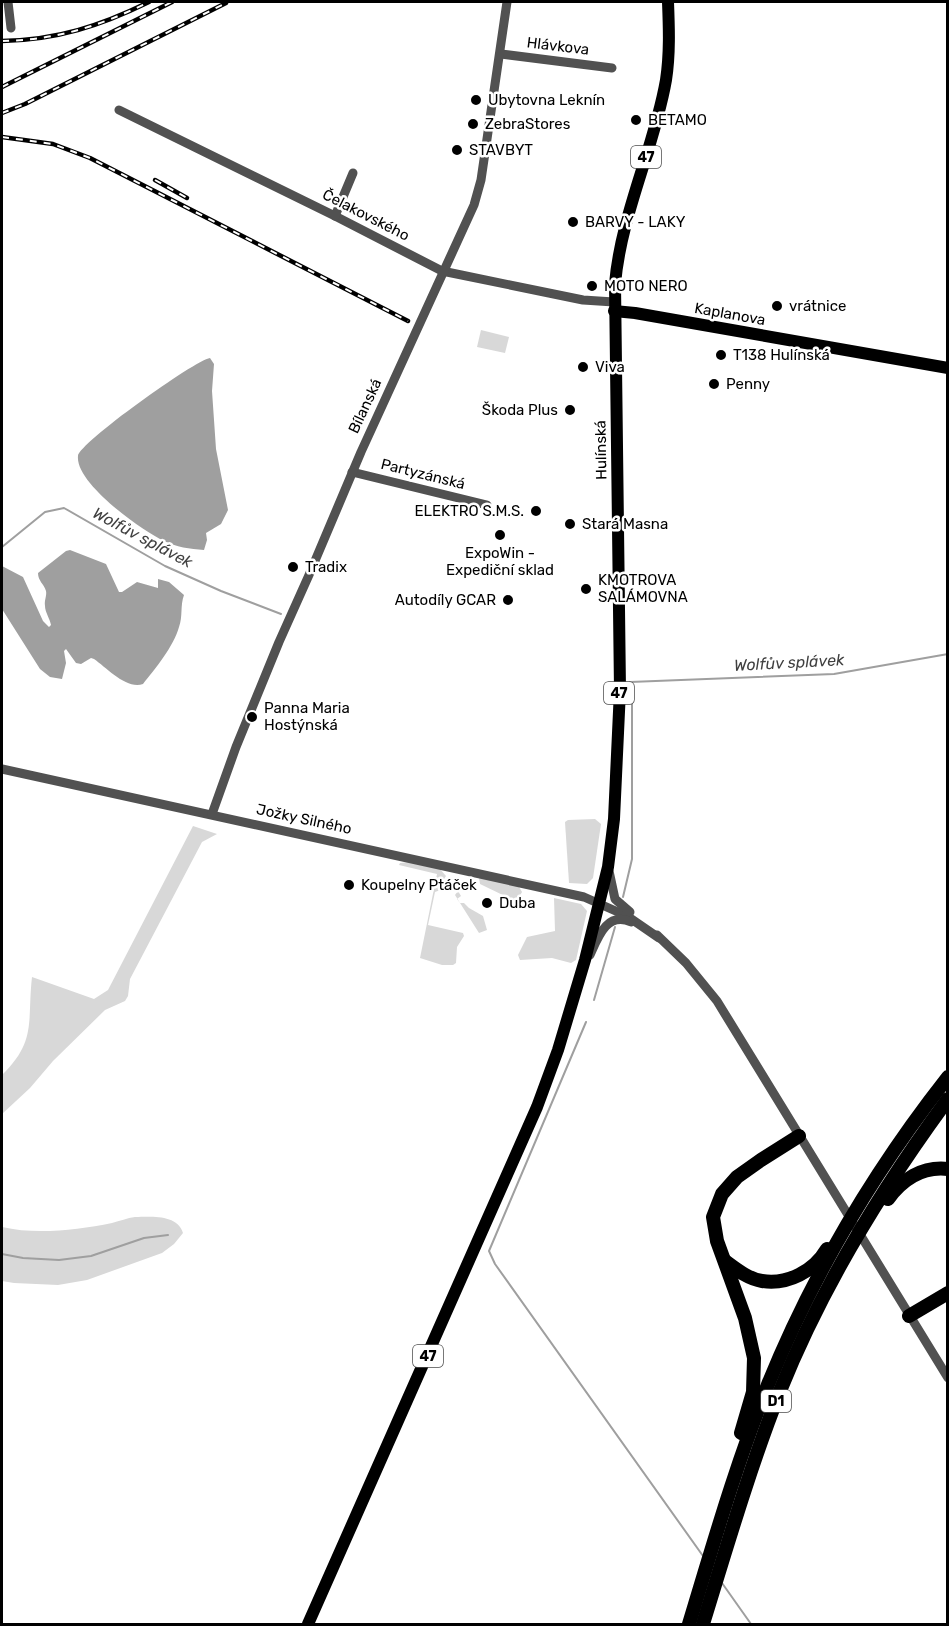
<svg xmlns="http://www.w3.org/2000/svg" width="949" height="1626" viewBox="0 0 949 1626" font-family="Rubik,sans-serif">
  <rect width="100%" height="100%" fill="#fff"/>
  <g fill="#d8d8d8">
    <path d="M 481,330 L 509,337 L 505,353 L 477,347 Z"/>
    <path d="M 595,819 L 601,824 L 593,878 L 587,884 L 569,883 L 565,822 L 568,820 Z"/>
    <path d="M 193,826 L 217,834 L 202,842 L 130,979 L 128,996 L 125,1001 L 105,1010 L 53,1061 L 30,1088 L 2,1114 L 2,1075 C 37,1041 27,1021 32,977 L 94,999 L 108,990 Z"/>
    <path d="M 409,862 L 439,868 L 446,876 L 442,882 L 443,889 L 435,892 L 428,925 L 463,933 L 464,936 L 457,947 L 456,963 L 453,965 L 442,965 L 420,958 L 437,874 L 399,865 L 400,863 Z"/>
    <path d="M 479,878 L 518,885 L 522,892 L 518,899 L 511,899 L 480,884 Z"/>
    <path d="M 458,891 L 461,896 L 457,899 L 460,903 L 464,903 L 469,908 L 483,916 L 487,930 L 479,933 L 455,895 Z"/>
    <path d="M 554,898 L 581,904 L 587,911 L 576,960 L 571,963 L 552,958 L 520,960 L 518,955 L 527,937 L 555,931 Z"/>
    <path d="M 135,1217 C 151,1217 177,1214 183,1233 L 174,1244 L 162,1253 L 87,1280 L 58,1285 L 14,1283 L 2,1281 L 2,1227 C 36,1235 77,1230 112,1223 C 120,1221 127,1218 135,1217 Z"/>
  </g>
  <g fill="#9f9f9f">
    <path d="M 210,358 L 214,364 L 212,391 L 216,449 L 228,510 L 221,524 L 206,533 L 207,540 L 204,550 C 190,549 176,547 164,541 C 141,530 75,483 78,456 C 79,443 195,360 210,358 Z"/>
    <path d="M 70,550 L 106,564 L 119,592 L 122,592 L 137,582 L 158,588 L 158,579 L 169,582 L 184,595 C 180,606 183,616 179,627 C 174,646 155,669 143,684 C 127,690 107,668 94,659 L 91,658 L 81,664 L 76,663 L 66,649 L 64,651 L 66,663 L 62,679 L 50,677 L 40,669 L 2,609 L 2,566 L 23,577 L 43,621 L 49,627 L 51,625 C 50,619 45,612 45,606 C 44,600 47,596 46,591 C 44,584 38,581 38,573 L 66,551 Z"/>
  </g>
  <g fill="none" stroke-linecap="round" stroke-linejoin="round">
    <g stroke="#9f9f9f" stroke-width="2">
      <path d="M 2,547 L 45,512 L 64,508 L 165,566 L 221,591 L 281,614"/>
      <path d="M 630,682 L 834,674 L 948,654"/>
      <path d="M 623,897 L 632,859 L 632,682"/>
      <path d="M 594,1000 L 615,927"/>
      <path d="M 586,1022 L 489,1251 L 495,1264 L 703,1556"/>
      <path d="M 2,1254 L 23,1258 L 59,1260 L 91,1256 L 144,1238 L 168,1235"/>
      <path d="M 722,1583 L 751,1624"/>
    </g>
    <g stroke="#515151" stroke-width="9">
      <path d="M 8,2 L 11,28"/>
      <path d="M 501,54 L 612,68"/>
      <path d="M 119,110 L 335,216 L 442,271 L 583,300 L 614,302"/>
      <path d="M 335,216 L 353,173"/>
      <path d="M 352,472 L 487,505"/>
      <path d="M 2,769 L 584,897 L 627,916 L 659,938"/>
      <path d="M 212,814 L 236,747 L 279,642 L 309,575 L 361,452 L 474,205 L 481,180 L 507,2"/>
      <path d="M 609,871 L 615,899 L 630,912"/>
      <path d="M 657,935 L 686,963 L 717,1001 L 948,1378"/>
      <path d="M 590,955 C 598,937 607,911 631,922"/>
    </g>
    <g stroke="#000" stroke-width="12">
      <path d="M 614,311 L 635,313 L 948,368"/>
      <path d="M 308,1624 L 537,1107 L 558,1050 L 585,960 L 608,867 L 614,819 L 620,690 L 615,284 C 621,214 654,149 666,80 C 670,54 669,27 668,2"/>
    </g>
    <g stroke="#000" stroke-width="14">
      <path d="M 888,1199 C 902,1180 922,1166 948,1169"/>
      <path d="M 725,1261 C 736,1269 748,1279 762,1281 C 788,1285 814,1271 827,1249"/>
      <path d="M 909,1316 L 948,1293"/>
      <path d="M 741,1433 L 753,1392 L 754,1358 L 745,1318 L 717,1241 L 713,1217 L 722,1194 L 737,1177 L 761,1160 L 799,1136"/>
      <path d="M 689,1624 C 713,1545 736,1464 767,1387 C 812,1276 874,1171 948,1077"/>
      <path d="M 703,1624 C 727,1546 750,1467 780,1391 C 822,1286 881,1190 948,1099"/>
    </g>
    <defs>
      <g id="rail">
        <path d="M 2,41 C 57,40 100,26 149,2"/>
        <path d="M 2,87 L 172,2"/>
        <path d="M 2,113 L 25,104 L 226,3"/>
        <path d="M 2,137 L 53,144 L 90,158 L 408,321"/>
        <path d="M 155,180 L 187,198"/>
      </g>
    </defs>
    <use href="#rail" stroke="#000" stroke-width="4.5"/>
    <use href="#rail" stroke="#fff" stroke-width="2" stroke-dasharray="7" stroke-linecap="butt"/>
  </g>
  <g fill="#000" stroke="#fff" stroke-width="2">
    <circle cx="476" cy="100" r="6"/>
    <circle cx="636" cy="120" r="6"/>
    <circle cx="473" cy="124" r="6"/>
    <circle cx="457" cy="150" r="6"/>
    <circle cx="573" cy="222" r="6"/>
    <circle cx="592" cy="286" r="6"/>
    <circle cx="777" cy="306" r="6"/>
    <circle cx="721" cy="355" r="6"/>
    <circle cx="583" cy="367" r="6"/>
    <circle cx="714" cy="384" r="6"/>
    <circle cx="570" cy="410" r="6"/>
    <circle cx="536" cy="511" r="6"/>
    <circle cx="570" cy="524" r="6"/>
    <circle cx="500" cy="535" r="6"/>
    <circle cx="293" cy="567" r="6"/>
    <circle cx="586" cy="589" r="6"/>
    <circle cx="508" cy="600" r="6"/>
    <circle cx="252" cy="717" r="6"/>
    <circle cx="349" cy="885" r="6"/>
    <circle cx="487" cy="903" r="6"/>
  </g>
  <g text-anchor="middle" stroke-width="5" stroke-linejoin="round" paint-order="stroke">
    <g fill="#fff" stroke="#4c4c4c" stroke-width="1.5">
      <rect x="631" y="146" width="30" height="22" rx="4.5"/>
      <rect x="604" y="682" width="30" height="22" rx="4.5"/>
      <rect x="413" y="1345" width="30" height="22" rx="4.5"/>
      <rect x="761" y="1390" width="30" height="22" rx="4.5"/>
    </g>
    <g font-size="14" font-weight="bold" fill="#000">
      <text x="646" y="162">47</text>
      <text x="619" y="698">47</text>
      <text x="428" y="1361">47</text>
      <text x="776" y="1406">D1</text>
    </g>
    <g font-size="15" fill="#000" stroke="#fff">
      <text transform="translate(558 46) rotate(7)" y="5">Hlávkova</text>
      <text transform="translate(366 215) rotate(27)" y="5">Čelakovského</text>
      <text transform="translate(730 314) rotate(10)" y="5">Kaplanova</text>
      <text transform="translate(365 406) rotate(-65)" y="5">Bílanská</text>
      <text transform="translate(601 450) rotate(-91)" y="5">Hulínská</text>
      <text transform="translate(423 474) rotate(14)" y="5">Partyzánská</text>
      <text transform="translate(304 819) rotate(12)" y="5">Jožky Silného</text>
    </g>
    <g font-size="15" fill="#000" stroke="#fff" text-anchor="start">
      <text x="488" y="105">Ubytovna Leknín</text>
      <text x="648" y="125">BETAMO</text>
      <text x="485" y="129">ZebraStores</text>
      <text x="469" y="155">STAVBYT</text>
      <text x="585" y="227">BARVY - LAKY</text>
      <text x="604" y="291">MOTO NERO</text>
      <text x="789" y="311">vrátnice</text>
      <text x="733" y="360">T138 Hulínská</text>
      <text x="595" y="372">Viva</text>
      <text x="726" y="389">Penny</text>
      <text x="558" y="415" text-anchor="end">Škoda Plus</text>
      <text x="524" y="516" text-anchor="end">ELEKTRO S.M.S.</text>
      <text x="582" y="529">Stará Masna</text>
      <text x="500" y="558" text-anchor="middle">ExpoWin -<tspan x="500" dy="17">Expediční sklad</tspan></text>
      <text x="305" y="572">Tradix</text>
      <text x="598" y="585">KMOTROVA<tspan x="598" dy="17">SALÁMOVNA</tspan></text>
      <text x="496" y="605" text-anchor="end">Autodíly GCAR</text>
      <text x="264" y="713">Panna Maria<tspan x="264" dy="17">Hostýnská</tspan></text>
      <text x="361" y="890">Koupelny Ptáček</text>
      <text x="499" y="908">Duba</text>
    </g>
    <g font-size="16" font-style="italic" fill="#404040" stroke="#fff">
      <text transform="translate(143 537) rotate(28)" y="6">Wolfův splávek</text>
      <text transform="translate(789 662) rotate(-3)" y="6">Wolfův splávek</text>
    </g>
  </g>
  <rect width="949" height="1626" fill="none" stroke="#000000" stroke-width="6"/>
</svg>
